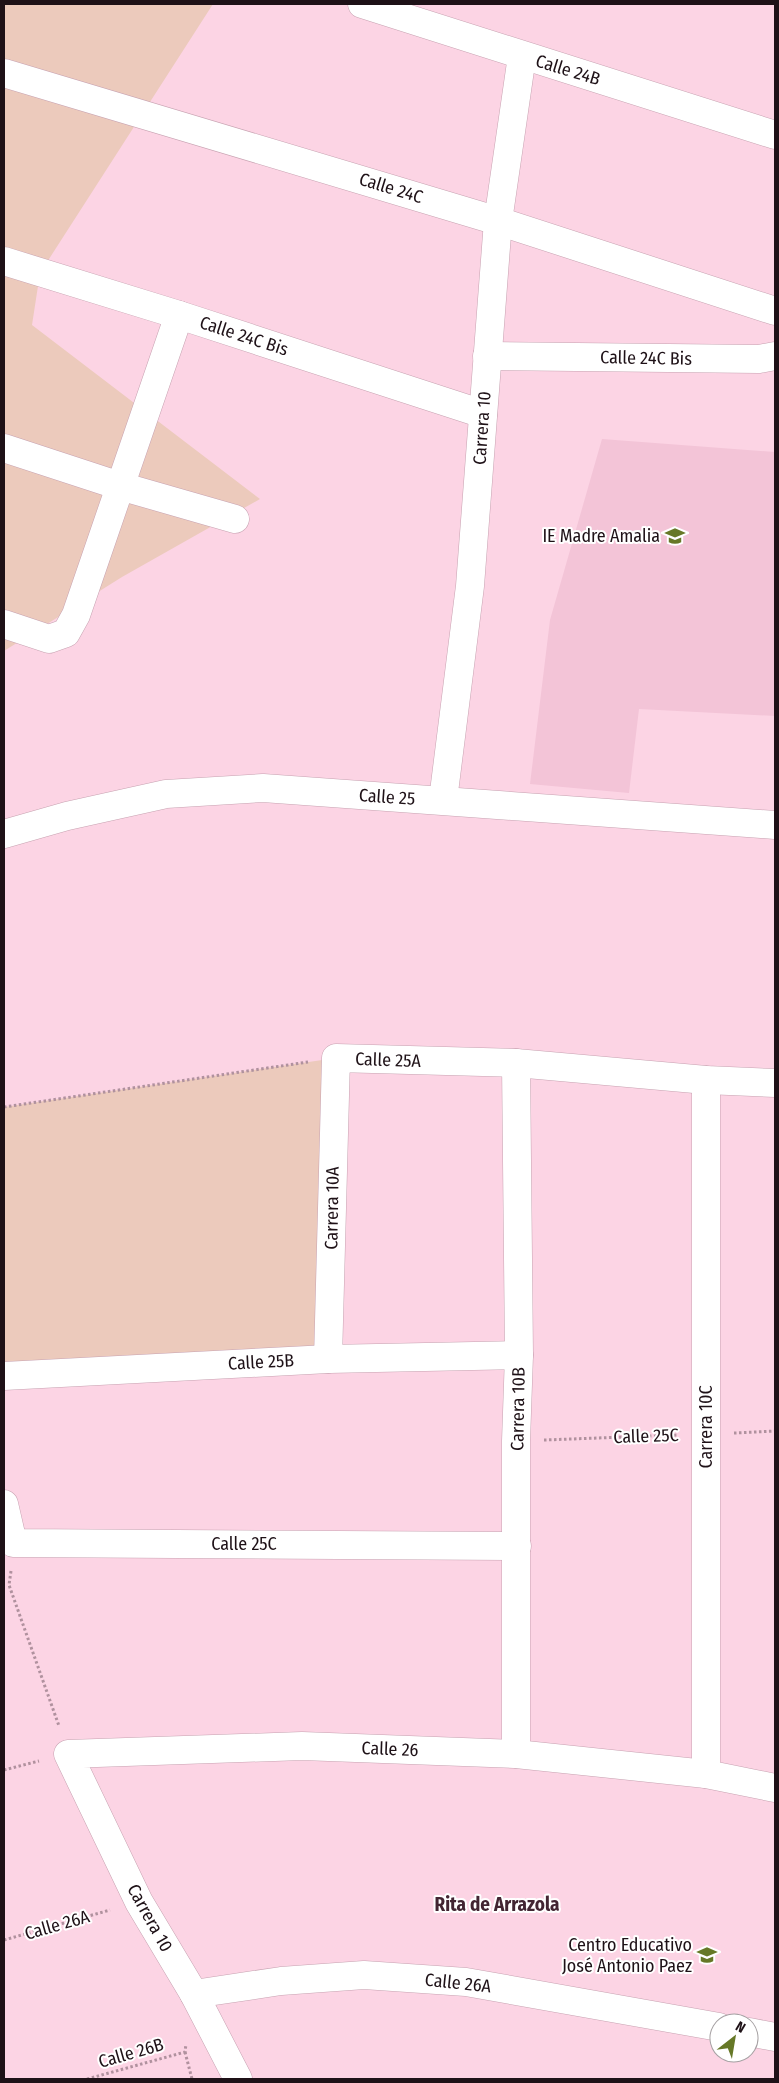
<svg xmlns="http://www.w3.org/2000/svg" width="779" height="2083" viewBox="0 0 779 2083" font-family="'Fira Sans Condensed',sans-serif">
  <rect width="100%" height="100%" fill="#fcd4e4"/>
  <path fill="#f3c4d7" d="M 602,439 L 775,452 L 775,716 L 639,709 L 629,793 L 530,784 L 550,620 Z"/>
  <g fill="#eccabc">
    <path d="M 4,4 L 213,4 L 40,273 L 32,325 L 260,499 L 122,577 L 4,651 Z"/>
    <path d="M 336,1058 L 328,1359 L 4,1376 L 4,1107 Z"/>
  </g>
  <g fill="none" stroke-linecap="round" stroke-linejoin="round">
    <defs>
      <g id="street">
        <path d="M 362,4 L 775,135"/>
        <path d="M 4,73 L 498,221 L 775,311"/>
        <path d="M 4,261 L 179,315 L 483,414"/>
        <path d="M 487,356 L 759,359 L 775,356"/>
        <path d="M 4,448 L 120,486 L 235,519"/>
        <path d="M 4,624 L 49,639 L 66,633 L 76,615 L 179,315"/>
        <path d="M 443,800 L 470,586 L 498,221 L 522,56"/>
        <path d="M 706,1080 L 706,1774"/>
        <path d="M 328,1359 L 336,1058 L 516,1063 L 706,1080 L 775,1083"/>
        <path d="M 4,1376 L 328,1359 L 519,1355"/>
        <path d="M 4,1504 L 13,1543 L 517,1546"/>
        <path d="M 516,1754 L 516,1441 L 519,1355 L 516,1063"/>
        <path d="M 194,1994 L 281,1981 L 364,1975 L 466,1982 L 719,2027"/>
        <path d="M 749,2032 L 775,2037"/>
        <path d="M 238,2079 L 194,1994 L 139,1902 L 68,1754 L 302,1746 L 516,1754 L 706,1774 L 775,1788"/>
      </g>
      <path id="secondary" d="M 4,834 L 67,816 L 166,794 L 263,788 L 775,825"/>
    </defs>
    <use href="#street" stroke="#c7a2b1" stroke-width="29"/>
    <use href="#secondary" stroke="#c7a2b1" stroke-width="29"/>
    <g stroke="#b0919e" stroke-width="3" stroke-dasharray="2.5 2.5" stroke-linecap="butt">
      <path d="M 4,1107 L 308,1062"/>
      <path d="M 734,1433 L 775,1431"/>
      <path d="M 544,1440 L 678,1435"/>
      <path d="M 11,1571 L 9,1585 L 59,1726"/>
      <path d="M 4,1770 L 39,1761"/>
      <path d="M 4,1940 L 110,1910"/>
      <path d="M 185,2052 L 192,2079"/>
      <path d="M 87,2079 L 185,2052 L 186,2044"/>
    </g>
    <use href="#street" stroke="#fff" stroke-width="28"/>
    <use href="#secondary" stroke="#fff" stroke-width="28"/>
  </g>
  <defs>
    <symbol id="school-bare" viewBox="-9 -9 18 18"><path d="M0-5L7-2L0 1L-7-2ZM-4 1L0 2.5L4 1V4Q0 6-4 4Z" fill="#667827" stroke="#fff" stroke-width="2.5" paint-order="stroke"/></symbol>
  </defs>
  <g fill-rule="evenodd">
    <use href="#school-bare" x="661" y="522" width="28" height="28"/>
    <use href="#school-bare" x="693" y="1941" width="28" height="28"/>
  </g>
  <g text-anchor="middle" stroke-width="4" stroke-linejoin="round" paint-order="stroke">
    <g font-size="18" fill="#1e1117" stroke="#fff">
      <text transform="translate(568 70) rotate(17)" y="6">Calle 24B</text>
      <text transform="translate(391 188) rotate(17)" y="6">Calle 24C</text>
      <text transform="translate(244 336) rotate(18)" y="6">Calle 24C Bis</text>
      <text transform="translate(646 358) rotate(1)" y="6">Calle 24C Bis</text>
      <text transform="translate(482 428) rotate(-86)" y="6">Carrera 10</text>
      <text transform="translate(387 797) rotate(4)" y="6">Calle 25</text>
      <text transform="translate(388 1060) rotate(2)" y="6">Calle 25A</text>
      <text transform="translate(332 1208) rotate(-89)" y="6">Carrera 10A</text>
      <text transform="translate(261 1362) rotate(-3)" y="6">Calle 25B</text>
      <text transform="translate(518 1409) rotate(-89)" y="6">Carrera 10B</text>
      <text transform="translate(706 1427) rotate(-90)" y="6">Carrera 10C</text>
      <text transform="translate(646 1436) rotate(-2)" y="6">Calle 25C</text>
      <text x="244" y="1550">Calle 25C</text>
      <text transform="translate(390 1749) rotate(2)" y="6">Calle 26</text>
      <text transform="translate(150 1918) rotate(61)" y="6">Carrera 10</text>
      <text transform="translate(57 1925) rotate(-16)" y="6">Calle 26A</text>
      <text transform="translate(458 1983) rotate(6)" y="6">Calle 26A</text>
      <text transform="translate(131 2053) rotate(-16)" y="6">Calle 26B</text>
    </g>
    <g font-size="18" fill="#1e1117" stroke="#fff" text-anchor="end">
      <text x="660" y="542">IE Madre Amalia</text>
      <text x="692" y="1951">Centro Educativo<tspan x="692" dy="21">José Antonio Paez</tspan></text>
    </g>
    <g font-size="19" font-weight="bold" fill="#422532" stroke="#fff">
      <text x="497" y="1911">Rita de Arrazola</text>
    </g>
  </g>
  <rect width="779" height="2083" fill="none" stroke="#1e1117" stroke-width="10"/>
  <g transform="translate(734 2038) rotate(31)"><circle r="24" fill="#ffffff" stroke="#a5a0a2"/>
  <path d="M0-4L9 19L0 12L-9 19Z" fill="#667827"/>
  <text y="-8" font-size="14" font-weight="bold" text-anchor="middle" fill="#1e1117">N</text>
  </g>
</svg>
